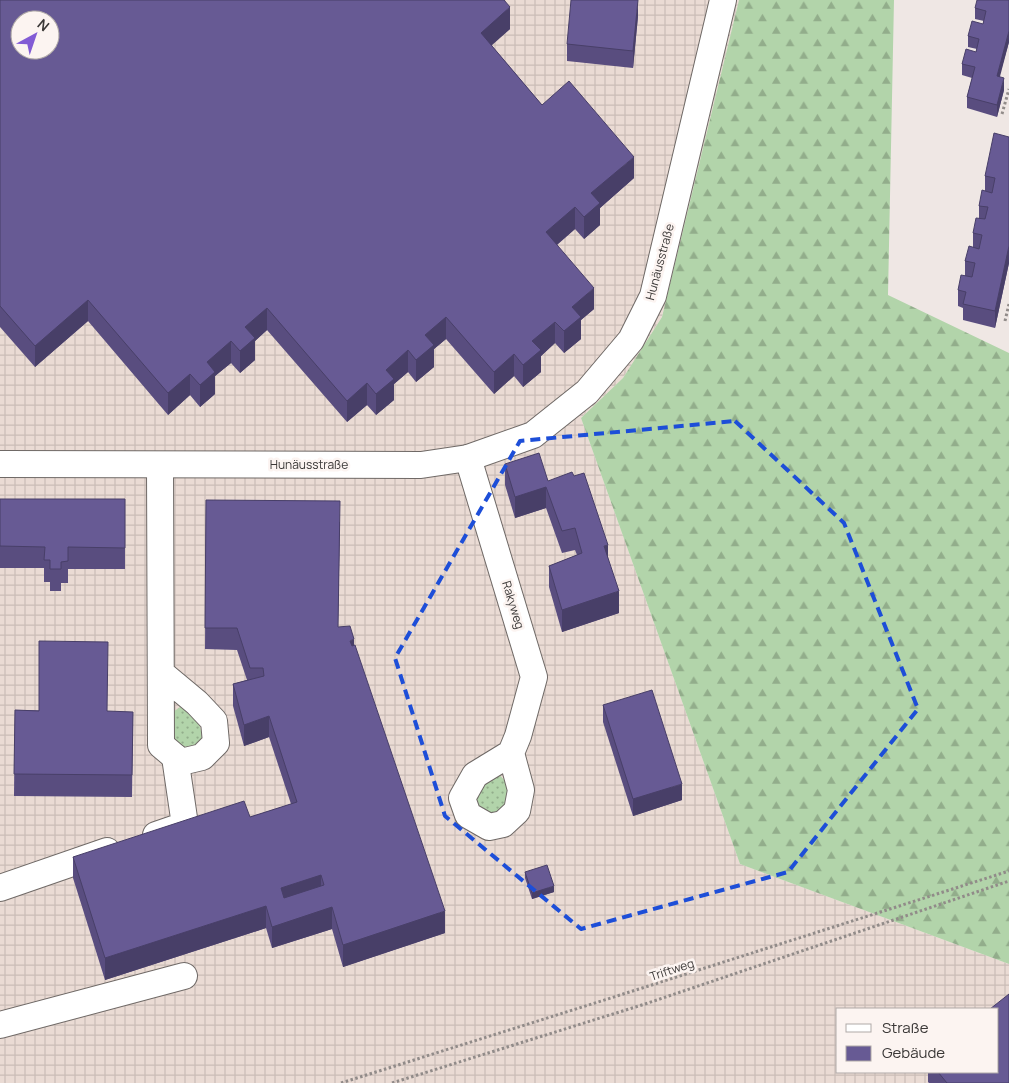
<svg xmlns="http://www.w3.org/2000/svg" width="1009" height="1083" viewBox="0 0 1009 1083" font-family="Manrope,sans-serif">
  <defs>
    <pattern id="industrial-grid" width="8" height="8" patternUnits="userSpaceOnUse" patternTransform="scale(1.25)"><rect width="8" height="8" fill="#eadbd4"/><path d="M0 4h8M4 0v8" fill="none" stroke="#cabdb7"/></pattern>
    <pattern id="grass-dots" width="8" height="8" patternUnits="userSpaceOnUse" patternTransform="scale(1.25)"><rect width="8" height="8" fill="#b2d4aa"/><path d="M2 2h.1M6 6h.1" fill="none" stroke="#92ad8b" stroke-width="1.8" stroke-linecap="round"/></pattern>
    <pattern id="forest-firs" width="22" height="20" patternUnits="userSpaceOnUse" patternTransform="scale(1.25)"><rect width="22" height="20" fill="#b2d4aa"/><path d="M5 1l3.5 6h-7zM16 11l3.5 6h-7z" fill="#92ad8b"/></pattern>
  </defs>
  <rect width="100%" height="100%" fill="#efe7e4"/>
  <path fill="url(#industrial-grid)" fill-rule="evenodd" d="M 0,0 L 739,0 L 662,317 L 623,378 L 581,418 L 740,864 L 1009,964 L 1009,1083 L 0,1083 ZM 20,20 L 50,20 L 50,50 L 20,50 ZM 838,1009 L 998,1009 L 998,1072 L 838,1072 Z"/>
  <g fill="url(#grass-dots)">
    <path d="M 180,707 C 182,707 185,707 188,709 C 198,714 201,728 202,738 C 194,748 191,749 179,745 L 173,735 L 173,712 Z"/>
    <path d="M 499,774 C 501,777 505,780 506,783 C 508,789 508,794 507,799 C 505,815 492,814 480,811 L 474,800 L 477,788 Z"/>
  </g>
  <path fill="url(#forest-firs)" d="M 739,0 L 894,0 L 888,295 L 1009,353 L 1009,964 L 740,864 L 581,418 L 623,378 L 662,317 Z"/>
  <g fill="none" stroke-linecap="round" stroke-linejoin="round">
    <defs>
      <g id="minor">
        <path d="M 468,458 L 534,677 L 518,736 L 511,753 L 475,775 L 462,798 L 468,815 L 489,827 L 503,824 L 517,811 L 521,790 L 511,753"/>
        <path d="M 0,464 L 421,465 L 468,458 L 533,435 L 587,392 L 631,340 L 653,296 L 723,0"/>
        <path d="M 160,465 L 161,745 L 181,762 L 202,757 L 216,743 L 214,721 L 197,703 L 161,673"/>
        <path d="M 156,835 L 185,825 L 175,757"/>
        <path d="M 0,888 L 107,851"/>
        <path d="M 0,1025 L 184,976"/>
      </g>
    </defs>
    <use href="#minor" stroke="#6f6966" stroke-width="28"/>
    <g stroke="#918b89" stroke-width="3" stroke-dasharray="2.5 2.5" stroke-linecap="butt">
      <path d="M 1002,114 L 1009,89"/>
      <path d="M 1005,321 L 1009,304"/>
      <path d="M 341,1083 L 636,990 L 1009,871"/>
      <path d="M 392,1083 L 645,1004 L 1009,881"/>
    </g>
    <use href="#minor" stroke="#fff" stroke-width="26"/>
  </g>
  <g fill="#594d7f">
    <path d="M 0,0 L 505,0 L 505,1 L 510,29 L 491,45 L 542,105 L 634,178 L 600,208 L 600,225 L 584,239 L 575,229 L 557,245 L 594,309 L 581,320 L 581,339 L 564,353 L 555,343 L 541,356 L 541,372 L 523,387 L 514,376 L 494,394 L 446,339 L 434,349 L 434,367 L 416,382 L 408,372 L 394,384 L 394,400 L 376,415 L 367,405 L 347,422 L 267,330 L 255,341 L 255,360 L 240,373 L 231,363 L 215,376 L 215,394 L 200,407 L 190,395 L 168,415 L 88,321 L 35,367 L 0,327 Z"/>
    <path d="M 1009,0 L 1009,42 L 999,77 L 1004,90 L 997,117 L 967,108 L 967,97 L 972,78 L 962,75 L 962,64 L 976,52 L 977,49 L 968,47 L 968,36 L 983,24 L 984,21 L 975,19 L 975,8 Z"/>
    <path d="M 638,16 L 633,68 L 567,61 L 567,44 Z"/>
    <path d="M 1009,137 L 1009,263 L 995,328 L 963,320 L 963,308 L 958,306 L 958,290 L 965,276 L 965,261 L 973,247 L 973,233 L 979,218 L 979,206 L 985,191 L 985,176 Z"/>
    <path d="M 505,464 L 548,481 L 608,558 L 619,613 L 562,632 L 549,587 L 549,566 L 577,555 L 575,550 L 562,553 L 546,508 L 515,518 L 505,485 Z"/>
    <path d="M 0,499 L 125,499 L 125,569 L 68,569 L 68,583 L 61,583 L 61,591 L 50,591 L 50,582 L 44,582 L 44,568 L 0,568 Z"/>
    <path d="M 206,500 L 340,522 L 338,627 L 354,646 L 445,933 L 343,967 L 332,929 L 272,948 L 266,928 L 105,980 L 73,878 L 73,857 L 250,817 L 291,804 L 269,737 L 244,746 L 233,706 L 233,684 L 247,680 L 237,650 L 205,649 Z"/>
    <path d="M 603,705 L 682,800 L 633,816 L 603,722 Z"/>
    <path d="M 15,710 L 133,712 L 132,797 L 14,796 Z"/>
    <path d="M 525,872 L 554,892 L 532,899 L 525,878 Z"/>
    <path d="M 928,1072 L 998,1072 L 1009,1083 L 929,1083 L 928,1082 Z"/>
  </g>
  <g fill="#483f68">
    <path d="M 638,0 L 638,16 L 633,68 L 633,51 Z"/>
    <path d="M 510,7 L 510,29 L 481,55 L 481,33 Z"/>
    <path d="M 1009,31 L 1009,42 L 997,88 L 997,76 Z"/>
    <path d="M 1004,78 L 1004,90 L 997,117 L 997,105 Z"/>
    <path d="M 634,157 L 634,178 L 600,208 L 600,225 L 584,239 L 584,217 L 591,193 Z"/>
    <path d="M 575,207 L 575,229 L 546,254 L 546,232 Z"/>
    <path d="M 1009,246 L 1009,263 L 995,328 L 995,311 Z"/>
    <path d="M 594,288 L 594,309 L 581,320 L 581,339 L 564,353 L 564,331 L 572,307 Z"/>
    <path d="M 88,300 L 88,321 L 35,367 L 35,346 Z"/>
    <path d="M 267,308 L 267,330 L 255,341 L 255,360 L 240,373 L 240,351 L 245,327 Z"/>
    <path d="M 446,317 L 446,339 L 434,349 L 434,367 L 416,382 L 416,360 L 425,335 Z"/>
    <path d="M 555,322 L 555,343 L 541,356 L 541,372 L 523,387 L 523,365 L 532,341 Z"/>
    <path d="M 231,341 L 231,363 L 215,376 L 215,394 L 200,407 L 200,385 L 207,362 Z"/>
    <path d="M 408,350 L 408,372 L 394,384 L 394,400 L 376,415 L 376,394 L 386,370 Z"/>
    <path d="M 514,354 L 514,376 L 494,394 L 494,372 Z"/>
    <path d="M 190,374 L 190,395 L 168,415 L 168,393 Z"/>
    <path d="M 367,383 L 367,405 L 347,422 L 347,401 Z"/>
    <path d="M 546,487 L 546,508 L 515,518 L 515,497 Z"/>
    <path d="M 608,545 L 608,566 L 604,546 Z"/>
    <path d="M 619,591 L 619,613 L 562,632 L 562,610 Z"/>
    <path d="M 354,639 L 354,661 L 350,641 Z"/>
    <path d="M 269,716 L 269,737 L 244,746 L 244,725 Z"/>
    <path d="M 682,784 L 682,800 L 633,816 L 633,799 Z"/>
    <path d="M 321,875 L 321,897 L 281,910 L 281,888 Z"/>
    <path d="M 554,886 L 554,892 L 532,899 L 532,893 Z"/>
    <path d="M 266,906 L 266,928 L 105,980 L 105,958 Z"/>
    <path d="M 332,907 L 332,929 L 272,948 L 272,927 Z"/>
    <path d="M 445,911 L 445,933 L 343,967 L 343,945 Z"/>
  </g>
  <g fill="#675a94" stroke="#483f68" fill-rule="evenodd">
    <path d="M 0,0 L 504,0 L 510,7 L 481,33 L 542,105 L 569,81 L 634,157 L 591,193 L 600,203 L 584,217 L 575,207 L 546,232 L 594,288 L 572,307 L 581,317 L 564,331 L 555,322 L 532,341 L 541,350 L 523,365 L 514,354 L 494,372 L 446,317 L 425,335 L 434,345 L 416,360 L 408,350 L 386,370 L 394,379 L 376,394 L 367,383 L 347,401 L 267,308 L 245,327 L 255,338 L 240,351 L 231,341 L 207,362 L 215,372 L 200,385 L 190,374 L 168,393 L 88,300 L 35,346 L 0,306 ZM 20,20 L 50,20 L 50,50 L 20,50 Z"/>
    <path d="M 571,0 L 638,0 L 633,51 L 567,44 Z"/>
    <path d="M 977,0 L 1009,0 L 1009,31 L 997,76 L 1004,78 L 997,105 L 967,97 L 975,67 L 962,64 L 966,49 L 976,52 L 979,39 L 968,36 L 972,21 L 983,24 L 986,11 L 975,8 Z"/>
    <path d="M 994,133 L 1009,137 L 1009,246 L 995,311 L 963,304 L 966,292 L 958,290 L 961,275 L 972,277 L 975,263 L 965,261 L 969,246 L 979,249 L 982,235 L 973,233 L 976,218 L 985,219 L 988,207 L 979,206 L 982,190 L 992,193 L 995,178 L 985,176 Z"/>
    <path d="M 539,453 L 548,481 L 572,472 L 574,476 L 584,473 L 608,545 L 604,546 L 619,591 L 562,610 L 549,566 L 582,553 L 575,528 L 562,531 L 546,487 L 515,497 L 505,464 Z"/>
    <path d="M 0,499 L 125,499 L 125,548 L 68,547 L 68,561 L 61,562 L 61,569 L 50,569 L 50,560 L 44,560 L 45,547 L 0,546 Z"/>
    <path d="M 206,500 L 340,501 L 338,627 L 350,626 L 354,639 L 350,641 L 352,646 L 355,645 L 445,911 L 343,945 L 332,907 L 272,927 L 266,906 L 105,958 L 73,857 L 244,801 L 250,817 L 297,802 L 269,716 L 244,725 L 233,684 L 264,676 L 263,668 L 250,668 L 237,628 L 205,628 ZM 321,875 L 324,885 L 284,898 L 281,888 Z"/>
    <path d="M 39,641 L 108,642 L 107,711 L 133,712 L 132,775 L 14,774 L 15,710 L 39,711 Z"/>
    <path d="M 652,690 L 682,784 L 633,799 L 603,705 Z"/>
    <path d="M 547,865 L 554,886 L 532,893 L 525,872 Z"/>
    <path d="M 1009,994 L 1009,1083 L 947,1083 L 938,1072 L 998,1072 L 998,1009 L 990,1009 Z"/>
  </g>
  <path fill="none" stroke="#1d4ed8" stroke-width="4" stroke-dasharray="10 6" stroke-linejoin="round" d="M 735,421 L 844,523 L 918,709 L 788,872 L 581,929 L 445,816 L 395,658 L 520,441 Z"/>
  <g text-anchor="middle" stroke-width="5" stroke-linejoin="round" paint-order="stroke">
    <g font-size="12" fill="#3b3837" stroke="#fcf4f1">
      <text transform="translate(660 262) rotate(-75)" y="4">Hunäusstraße</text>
      <text x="309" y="469">Hunäusstraße</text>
      <text transform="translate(513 605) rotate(73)" y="4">Rakyweg</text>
      <text transform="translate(672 970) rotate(-18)" y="4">Triftweg</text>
    </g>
  </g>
  <rect x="836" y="1008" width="162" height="65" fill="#fcf4f1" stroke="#afa9a7"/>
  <rect x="846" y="1024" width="25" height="8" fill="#ffffff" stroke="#afa9a7"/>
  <text x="882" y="1033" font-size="15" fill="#3b3837">Straße</text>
  <rect x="846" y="1046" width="25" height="15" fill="#675a94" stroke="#afa9a7"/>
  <text x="882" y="1058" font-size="15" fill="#3b3837">Gebäude</text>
  <g transform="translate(35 35) rotate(40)"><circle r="24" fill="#fcf4f1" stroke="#afa9a7"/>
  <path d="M0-4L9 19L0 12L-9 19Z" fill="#825bd5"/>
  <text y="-8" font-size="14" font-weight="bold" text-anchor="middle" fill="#3b3837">N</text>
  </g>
</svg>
